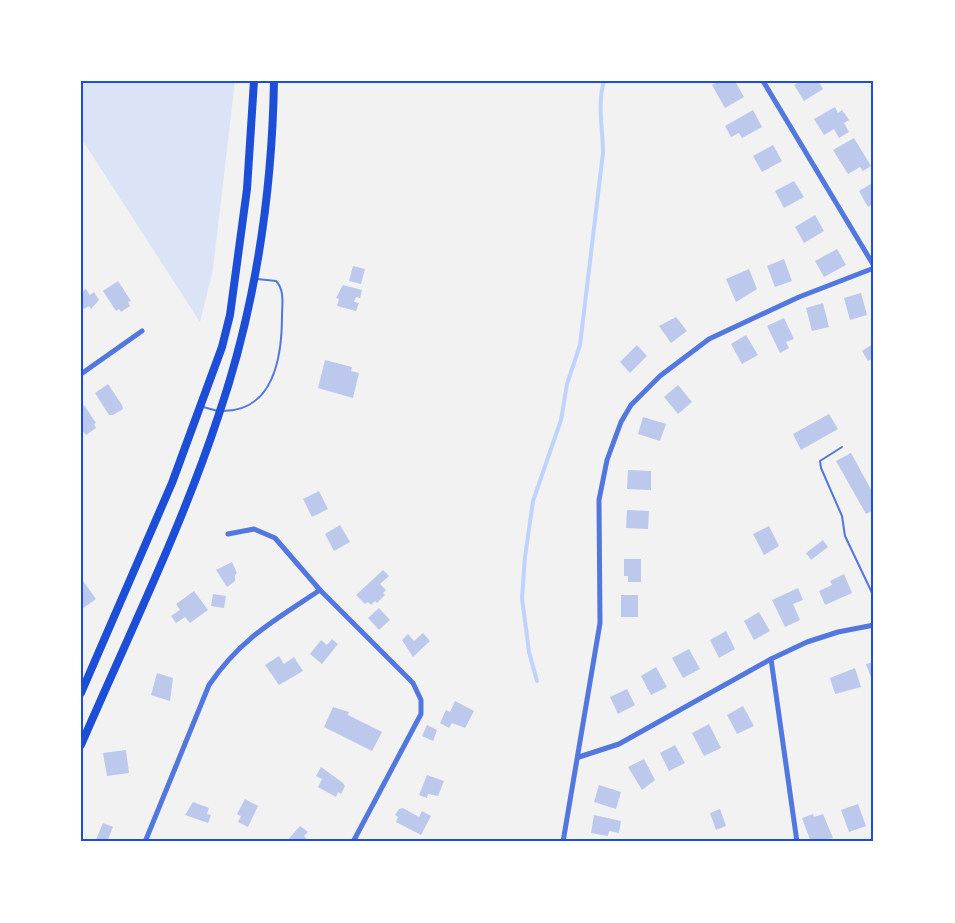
<svg xmlns="http://www.w3.org/2000/svg" width="955" height="923" viewBox="0 0 955 923" font-family="Barlow,sans-serif">
  <rect width="100%" height="100%" fill="#f2f2f2"/>
  <path fill="#dbe4f7" d="M 81,81 L 235,81 L 213,269 L 200,322 L 81,138 Z"/>
  <g fill="none" stroke-linecap="round" stroke-linejoin="round">
    <path stroke="#bfd3fe" stroke-width="4" d="M 537,681 L 529,652 L 522,598 L 525,557 L 533,501 L 561,420 L 567,384 L 580,345 L 603,153 C 603,129 597,105 604,81"/>
  </g>
  <g fill="#bdc9ec">
    <path d="M 719,81 L 735,81 L 744,97 L 725,108 L 712,85 Z"/>
    <path d="M 801,81 L 818,81 L 823,89 L 804,101 L 794,85 Z"/>
    <path d="M 835,107 L 838,113 L 842,110 L 849,120 L 844,123 L 849,132 L 839,138 L 834,129 L 824,135 L 814,119 Z"/>
    <path d="M 753,110 L 762,127 L 742,138 L 739,133 L 731,137 L 725,126 Z"/>
    <path d="M 854,138 L 871,166 L 863,171 L 860,167 L 848,174 L 833,150 Z"/>
    <path d="M 773,145 L 782,161 L 762,172 L 753,156 Z"/>
    <path d="M 794,181 L 804,197 L 784,208 L 775,191 Z"/>
    <path d="M 874,182 L 874,203 L 868,207 L 859,191 Z"/>
    <path d="M 815,215 L 824,231 L 804,243 L 795,227 Z"/>
    <path d="M 837,249 L 846,265 L 824,277 L 815,261 Z"/>
    <path d="M 784,259 L 792,281 L 775,287 L 767,266 Z"/>
    <path d="M 353,266 L 365,269 L 361,284 L 349,281 Z"/>
    <path d="M 749,269 L 757,289 L 736,302 L 726,279 Z"/>
    <path d="M 118,281 L 131,301 L 128,302 L 130,306 L 121,312 L 119,309 L 116,311 L 103,291 Z"/>
    <path d="M 343,285 L 362,290 L 360,298 L 356,297 L 354,302 L 359,303 L 356,311 L 337,306 L 339,299 L 336,298 Z"/>
    <path d="M 86,289 L 90,295 L 94,292 L 99,300 L 91,309 L 89,306 L 84,309 L 81,305 L 81,292 Z"/>
    <path d="M 861,293 L 867,315 L 850,320 L 844,298 Z"/>
    <path d="M 823,303 L 829,327 L 812,331 L 806,308 Z"/>
    <path d="M 676,317 L 687,331 L 671,343 L 659,326 Z"/>
    <path d="M 784,318 L 794,339 L 786,342 L 789,348 L 780,353 L 767,326 Z"/>
    <path d="M 746,335 L 758,355 L 742,364 L 731,344 Z"/>
    <path d="M 874,343 L 874,358 L 868,361 L 862,351 Z"/>
    <path d="M 637,345 L 647,356 L 630,373 L 620,362 Z"/>
    <path d="M 325,360 L 352,367 L 351,371 L 359,373 L 353,398 L 318,388 Z"/>
    <path d="M 108,384 L 122,405 L 123,409 L 113,415 L 109,415 L 95,393 Z"/>
    <path d="M 678,385 L 692,402 L 678,414 L 664,397 Z"/>
    <path d="M 84,405 L 96,423 L 94,424 L 96,428 L 86,435 L 81,429 L 81,407 Z"/>
    <path d="M 829,414 L 838,429 L 801,450 L 793,434 Z"/>
    <path d="M 643,417 L 666,424 L 660,441 L 638,434 Z"/>
    <path d="M 851,453 L 874,495 L 874,510 L 866,514 L 836,461 Z"/>
    <path d="M 628,470 L 651,471 L 651,490 L 627,489 Z"/>
    <path d="M 319,491 L 328,509 L 312,517 L 303,499 Z"/>
    <path d="M 627,510 L 649,511 L 648,529 L 626,528 Z"/>
    <path d="M 340,525 L 350,542 L 334,551 L 325,534 Z"/>
    <path d="M 769,526 L 779,546 L 764,555 L 753,534 Z"/>
    <path d="M 823,540 L 828,547 L 811,560 L 806,553 Z"/>
    <path d="M 624,559 L 641,559 L 641,582 L 628,582 L 628,576 L 624,576 Z"/>
    <path d="M 232,562 L 237,573 L 235,575 L 235,581 L 227,587 L 216,570 Z"/>
    <path d="M 383,570 L 389,576 L 380,584 L 386,590 L 383,593 L 385,595 L 377,603 L 375,601 L 371,605 L 368,602 L 365,604 L 356,595 Z"/>
    <path d="M 844,574 L 852,593 L 825,605 L 819,591 L 832,585 L 830,581 Z"/>
    <path d="M 81,578 L 96,599 L 82,609 L 81,607 Z"/>
    <path d="M 798,588 L 803,600 L 793,604 L 800,620 L 785,627 L 772,600 Z"/>
    <path d="M 194,591 L 208,610 L 190,623 L 185,617 L 176,623 L 171,616 L 180,610 L 176,604 Z"/>
    <path d="M 213,594 L 226,596 L 224,608 L 211,606 Z"/>
    <rect x="621" y="595" width="17" height="22"/>
    <path d="M 379,608 L 390,620 L 379,630 L 368,618 Z"/>
    <path d="M 759,612 L 770,631 L 754,640 L 744,621 Z"/>
    <path d="M 726,631 L 735,649 L 719,658 L 710,640 Z"/>
    <path d="M 423,633 L 430,641 L 413,657 L 402,640 L 408,634 L 414,641 Z"/>
    <path d="M 332,639 L 338,644 L 322,664 L 310,654 L 321,640 L 327,645 Z"/>
    <path d="M 689,649 L 700,669 L 683,678 L 672,658 Z"/>
    <path d="M 279,656 L 284,664 L 294,657 L 303,671 L 279,685 L 265,665 Z"/>
    <path d="M 874,662 L 874,686 L 866,664 Z"/>
    <path d="M 656,667 L 667,687 L 651,695 L 641,676 Z"/>
    <path d="M 855,668 L 861,687 L 835,694 L 830,678 Z"/>
    <path d="M 157,673 L 173,678 L 170,701 L 151,695 Z"/>
    <path d="M 627,689 L 635,705 L 618,714 L 610,697 Z"/>
    <path d="M 455,701 L 474,711 L 465,728 L 452,723 L 449,728 L 440,723 L 446,710 L 450,712 Z"/>
    <path d="M 743,706 L 754,726 L 737,734 L 727,715 Z"/>
    <path d="M 333,707 L 349,712 L 348,715 L 382,732 L 372,751 L 324,727 Z"/>
    <path d="M 709,724 L 721,748 L 704,756 L 692,733 Z"/>
    <path d="M 427,725 L 437,730 L 433,741 L 422,736 Z"/>
    <path d="M 675,745 L 685,763 L 669,771 L 660,753 Z"/>
    <path d="M 126,750 L 129,773 L 107,776 L 103,753 Z"/>
    <path d="M 644,759 L 655,780 L 642,790 L 628,767 Z"/>
    <path d="M 321,767 L 343,783 L 345,786 L 341,794 L 338,792 L 336,797 L 318,787 L 322,779 L 316,776 Z"/>
    <path d="M 427,775 L 444,781 L 438,796 L 428,794 L 427,798 L 419,795 Z"/>
    <path d="M 599,785 L 621,792 L 616,809 L 594,802 Z"/>
    <path d="M 245,799 L 258,806 L 248,827 L 238,822 L 241,816 L 237,814 Z"/>
    <path d="M 193,802 L 209,808 L 207,814 L 211,815 L 208,823 L 185,815 Z"/>
    <path d="M 858,804 L 866,826 L 849,832 L 841,810 Z"/>
    <path d="M 403,808 L 419,817 L 422,811 L 431,816 L 421,835 L 396,822 L 398,817 L 395,815 L 399,809 Z"/>
    <path d="M 720,809 L 726,826 L 716,830 L 710,813 Z"/>
    <path d="M 813,814 L 814,817 L 823,814 L 833,838 L 811,842 L 802,818 Z"/>
    <path d="M 594,815 L 621,821 L 619,833 L 609,831 L 608,836 L 591,833 Z"/>
    <path d="M 103,823 L 113,827 L 107,842 L 95,842 Z"/>
    <path d="M 300,826 L 308,832 L 304,836 L 309,841 L 286,842 Z"/>
  </g>
  <g fill="none" stroke-linecap="round" stroke-linejoin="round">
    <g stroke="#5277de" stroke-width="2">
      <path d="M 203,407 L 218,411"/>
      <path d="M 223,411 C 274,411 282,356 282,316 C 282,305 285,290 276,281 L 257,279"/>
      <path d="M 842,447 L 820,461 L 821,468 L 842,516 L 845,536 L 874,597"/>
    </g>
    <g stroke="#5277de" stroke-width="5">
      <path d="M 763,81 L 874,266"/>
      <path d="M 81,374 L 142,331"/>
      <path d="M 228,534 L 254,529 L 275,538 L 320,590 L 413,683 L 421,700 L 421,714 L 353,842"/>
      <path d="M 771,659 L 797,842"/>
      <path d="M 579,757 L 619,744 L 771,659 L 807,642 L 838,632 L 874,625"/>
      <path d="M 145,842 L 209,685 C 241,638 275,620 320,590"/>
      <path d="M 563,842 L 600,623 L 599,500 L 607,460 L 621,422 L 631,405 L 660,376 L 709,339 L 799,297 L 874,268"/>
    </g>
    <g stroke="#1d4ed8" stroke-width="8">
      <path d="M 81,693 L 172,483 L 222,347 L 230,315 L 247,189 L 254,81"/>
      <path d="M 81,745 C 128,636 181,529 218,417 C 255,309 272,195 274,81"/>
    </g>
  </g>
  <rect width="955" height="923" fill="none" stroke="#ffffff" stroke-width="165"/>
  <rect x="82" y="82" width="790" height="758" fill="none" stroke="#1d4ed8" stroke-width="2"/>
</svg>
